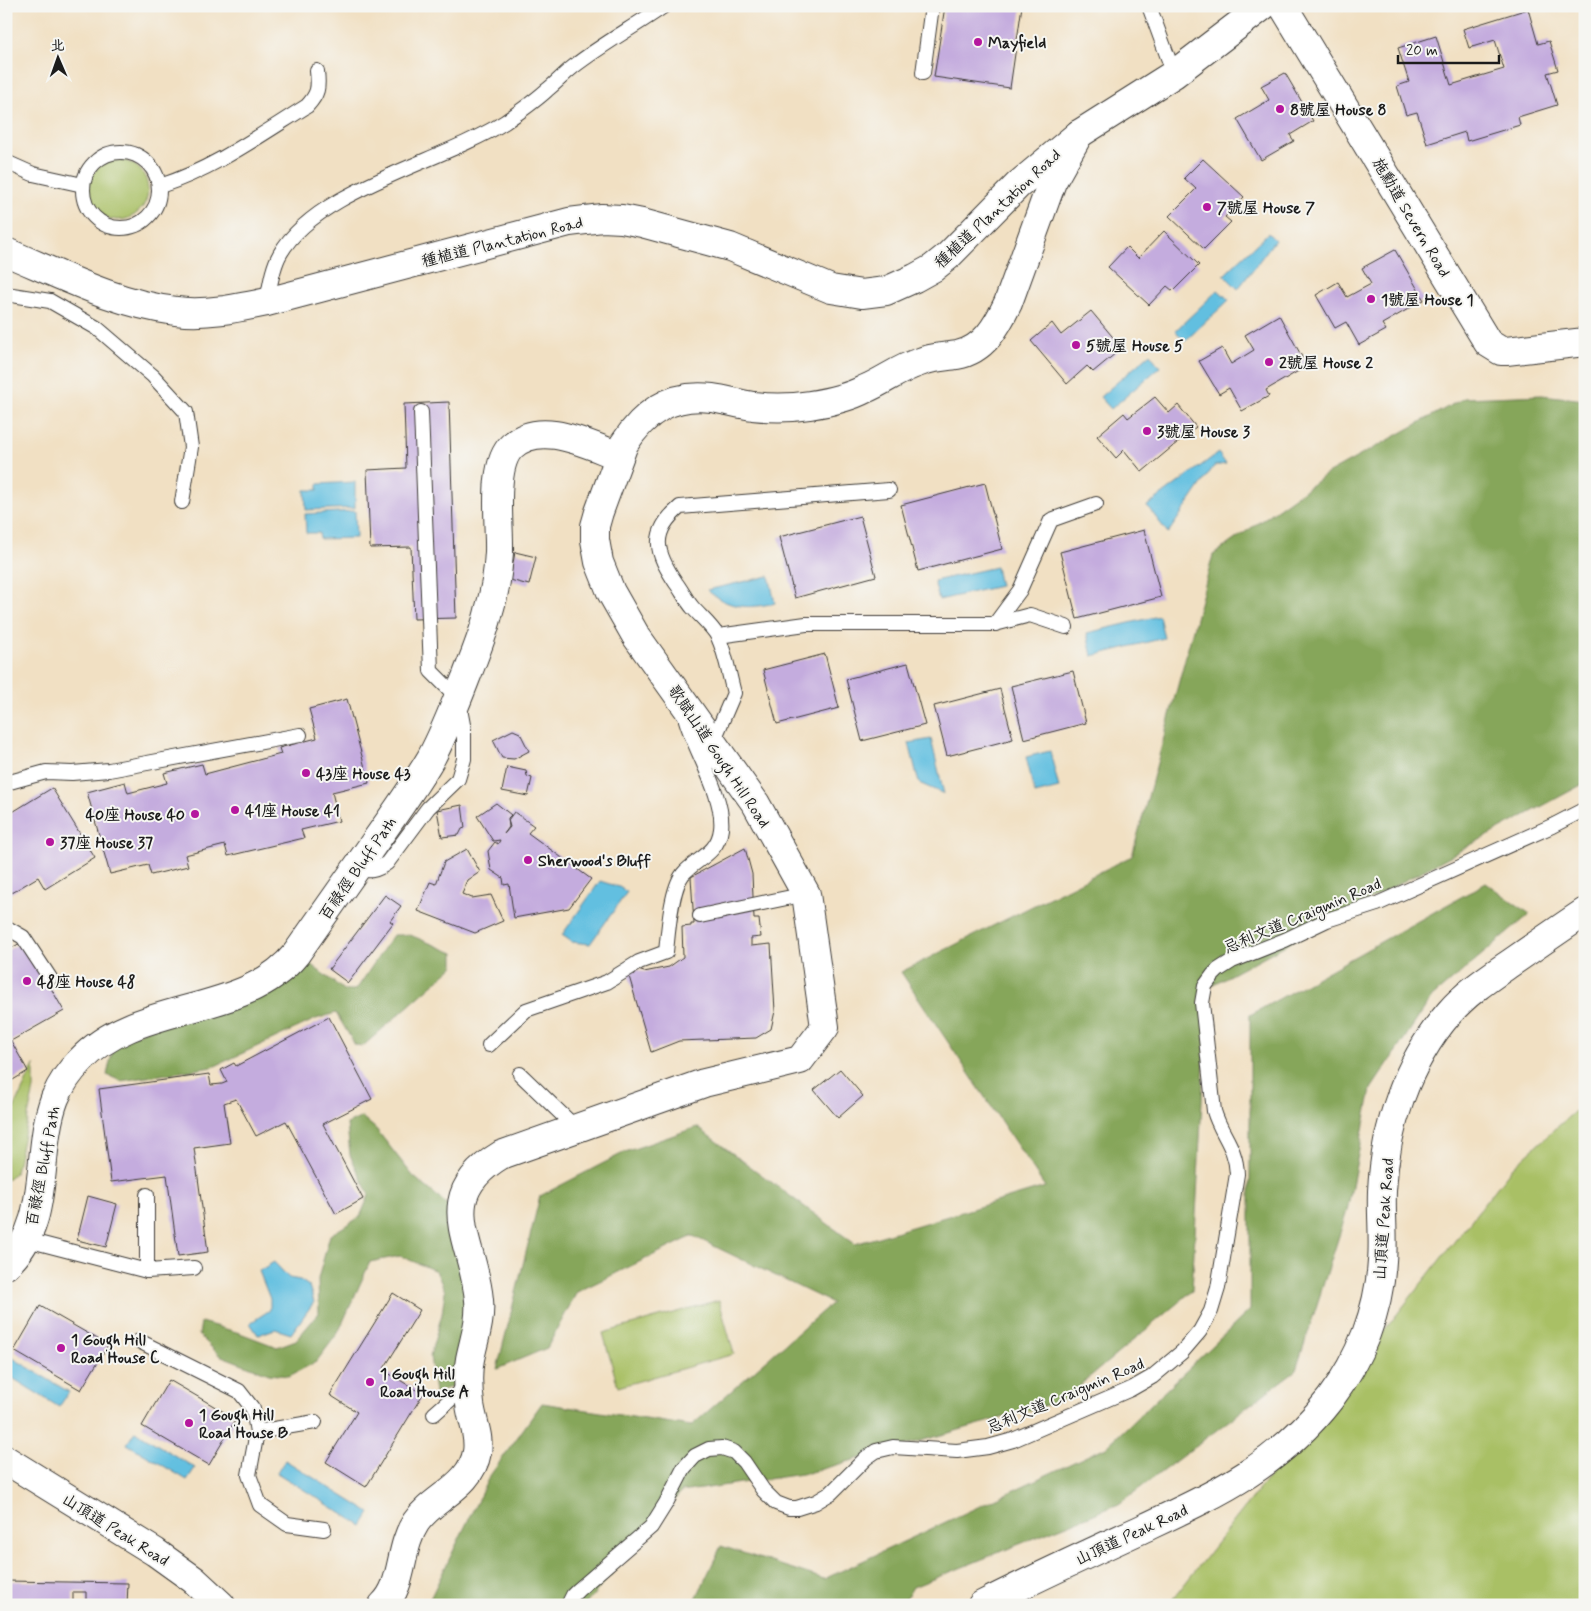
<svg xmlns="http://www.w3.org/2000/svg" width="1591" height="1611" viewBox="0 0 1591 1611" font-family="Mynerve,'LXGW WenKai TC',sans-serif">
  <rect width="100%" height="100%" fill="#f6f6f2"/>
  <filter id="ink" filterUnits="userSpaceOnUse"><feTurbulence type="fractalNoise" baseFrequency=".02" numOctaves="2"/><feDisplacementMap in="SourceGraphic" scale="10" xChannelSelector="R" yChannelSelector="G"/><feConvolveMatrix kernelMatrix="1 2 1 2 8 2 1 2 1" color-interpolation-filters="sRGB"/></filter>
  <filter id="wash" filterUnits="userSpaceOnUse"><feTurbulence type="fractalNoise" baseFrequency=".0096" numOctaves="4" result="noise"/><feDisplacementMap in="SourceGraphic" scale="20" xChannelSelector="R" yChannelSelector="G"/><feGaussianBlur stdDeviation="1.12" result="paint"/><feColorMatrix in="noise" values="0 0 0 0 0 0 0 0 0 0 0 0 0 0 0 0 0 1.4 0 .05"/><feComposite in="paint" operator="in"/></filter>
  <g filter="url(#wash)">
    <rect width="100%" height="100%" fill="#f1e0c3"/>
    <g fill="#a9c065" stroke="#626e40">
      <circle cx="118" cy="190" r="30"/>
      <path d="M 34,1065 L 34,1089 L 16,1172 L 6,1180 L 6,1136 L 10,1117 Z"/>
      <path d="M 1585,1102 L 1585,1605 L 1168,1605 L 1513,1167 Z"/>
      <path d="M 719,1300 L 734,1354 L 618,1387 L 603,1333 Z"/>
    </g>
    <g fill="#86a65a" stroke="#51613b">
      <path d="M 1542,395 L 1585,400 L 1585,783 L 1208,987 L 1192,1291 L 1061,1401 L 808,1473 L 681,1492 L 585,1605 L 427,1605 L 489,1477 L 542,1403 L 691,1426 L 832,1303 L 693,1236 L 577,1292 L 547,1348 L 497,1369 L 540,1196 L 625,1152 L 697,1127 L 855,1244 L 1045,1187 L 901,972 L 1132,856 L 1213,555 L 1327,474 L 1464,398 Z"/>
      <path d="M 1486,883 L 1530,914 L 1432,997 L 1371,1089 L 1347,1211 L 1296,1370 L 1119,1504 L 913,1587 L 902,1605 L 693,1605 L 721,1546 L 824,1579 L 1106,1447 L 1250,1310 L 1250,1015 Z"/>
      <path d="M 393,935 L 410,935 L 454,953 L 454,966 L 363,1046 L 355,1045 L 336,1013 L 316,1019 L 213,1067 L 121,1081 L 107,1075 L 114,1044 L 305,960 L 344,990 L 356,990 Z"/>
      <path d="M 362,1117 L 376,1129 L 413,1176 L 449,1206 L 473,1302 L 459,1370 L 451,1387 L 435,1393 L 430,1356 L 442,1314 L 445,1291 L 436,1271 L 400,1256 L 370,1262 L 338,1333 L 316,1362 L 289,1376 L 269,1374 L 219,1355 L 199,1335 L 201,1322 L 240,1333 L 277,1347 L 296,1340 L 319,1313 L 318,1279 L 330,1235 L 360,1217 L 369,1195 L 350,1155 L 347,1124 Z"/>
    </g>
    <g fill="#62bfe0" stroke="#3f6e7e">
      <path d="M 1268,233 L 1275,240 L 1238,289 L 1224,275 Z"/>
      <path d="M 1218,290 L 1229,300 L 1185,341 L 1175,331 Z"/>
      <path d="M 1150,354 L 1160,367 L 1111,409 L 1100,397 Z"/>
      <path d="M 1218,453 L 1226,464 L 1214,466 L 1168,533 L 1147,506 Z"/>
      <path d="M 355,482 L 355,508 L 306,510 L 305,490 L 318,490 L 318,484 Z"/>
      <path d="M 355,511 L 356,538 L 320,539 L 319,533 L 306,533 L 305,514 Z"/>
      <path d="M 996,567 L 1000,586 L 939,600 L 934,581 Z"/>
      <path d="M 769,576 L 775,603 C 748,609 729,609 707,590 Z"/>
      <path d="M 1159,616 L 1164,638 L 1092,656 L 1087,633 Z"/>
      <path d="M 931,739 L 944,794 L 919,783 L 909,743 Z"/>
      <path d="M 1050,751 L 1059,788 L 1035,794 L 1026,757 Z"/>
      <path d="M 600,881 L 619,887 L 627,892 L 590,944 L 572,942 L 562,935 Z"/>
      <path d="M 274,1262 L 289,1278 L 300,1280 L 309,1286 L 314,1302 L 291,1334 L 275,1329 L 258,1335 L 250,1323 L 270,1310 L 270,1299 L 259,1271 Z"/>
      <path d="M 6,1354 L 69,1392 L 59,1407 L 6,1374 Z"/>
      <path d="M 135,1431 L 195,1468 L 187,1480 L 127,1444 Z"/>
      <path d="M 285,1460 L 370,1513 L 362,1526 L 277,1473 Z"/>
    </g>
    <g id="blocks">
      <g fill="#c4acde">
        <path d="M 945,6 L 1022,6 L 1010,88 L 934,77 Z"/>
        <path d="M 1528,9 L 1538,44 L 1549,41 L 1558,70 L 1547,73 L 1557,105 L 1518,117 L 1520,125 L 1467,141 L 1465,132 L 1427,144 L 1417,112 L 1406,115 L 1397,86 L 1409,82 L 1398,48 L 1436,36 L 1451,85 L 1477,77 L 1504,69 L 1495,40 L 1469,48 L 1463,29 Z"/>
        <path d="M 1285,73 L 1313,121 L 1290,135 L 1294,141 L 1261,160 L 1237,119 L 1269,100 L 1261,86 Z"/>
        <path d="M 1203,159 L 1244,197 L 1225,217 L 1231,222 L 1204,249 L 1169,216 L 1196,189 L 1184,178 Z"/>
        <path d="M 1164,231 L 1199,265 L 1173,291 L 1167,286 L 1149,305 L 1108,267 L 1127,247 L 1138,258 Z"/>
        <path d="M 1395,250 L 1424,300 L 1382,324 L 1386,330 L 1359,345 L 1346,322 L 1335,328 L 1316,295 L 1338,282 L 1347,297 L 1371,284 L 1362,268 Z"/>
        <path d="M 1091,311 L 1122,348 L 1093,372 L 1087,366 L 1067,384 L 1031,341 L 1052,323 L 1061,335 Z"/>
        <path d="M 1279,315 L 1307,366 L 1266,390 L 1269,396 L 1242,411 L 1229,388 L 1219,394 L 1199,361 L 1222,348 L 1231,364 L 1254,350 L 1245,335 Z"/>
        <path d="M 1155,397 L 1169,413 L 1178,405 L 1196,427 L 1142,472 L 1124,450 L 1116,458 L 1097,436 L 1124,413 L 1128,418 Z"/>
        <path d="M 449,402 L 456,618 L 414,619 L 411,547 L 370,548 L 367,470 L 406,468 L 404,404 Z"/>
        <path d="M 985,483 L 1002,549 L 918,571 L 901,505 Z"/>
        <path d="M 860,516 L 876,576 L 795,598 L 779,537 Z"/>
        <path d="M 1144,530 L 1161,597 L 1077,619 L 1060,552 Z"/>
        <path d="M 515,552 L 536,557 L 529,585 L 510,580 Z"/>
        <path d="M 825,654 L 839,708 L 777,724 L 763,670 Z"/>
        <path d="M 908,663 L 925,725 L 862,741 L 846,679 Z"/>
        <path d="M 1073,671 L 1086,723 L 1024,739 L 1011,686 Z"/>
        <path d="M 1000,689 L 1013,739 L 947,756 L 934,706 Z"/>
        <path d="M 347,699 L 369,783 L 332,792 L 339,821 L 301,830 L 304,838 L 228,856 L 225,845 L 185,855 L 188,866 L 151,875 L 148,865 L 110,874 L 87,792 L 125,782 L 128,793 L 167,783 L 164,773 L 202,764 L 205,774 L 281,754 L 279,748 L 317,738 L 309,709 Z"/>
        <path d="M 513,730 L 520,733 L 529,751 L 514,759 L 502,758 L 493,740 Z"/>
        <path d="M 507,767 L 526,771 L 527,776 L 532,778 L 528,796 L 502,791 Z"/>
        <path d="M 52,788 L 95,858 L 45,889 L 38,877 L 6,896 L 6,816 Z"/>
        <path d="M 496,803 L 511,815 L 508,818 L 509,827 L 504,834 L 510,827 L 508,820 L 514,812 L 534,826 L 528,833 L 591,879 L 569,908 L 514,918 L 509,884 L 504,885 L 503,878 L 491,870 L 488,851 L 495,842 L 498,844 L 500,840 L 493,841 L 477,816 Z"/>
        <path d="M 462,805 L 465,828 L 462,829 L 459,835 L 442,837 L 437,810 Z"/>
        <path d="M 745,848 L 752,874 L 754,919 L 759,919 L 761,937 L 751,938 L 751,946 L 771,944 L 775,1011 L 771,1029 L 756,1038 L 679,1041 L 651,1052 L 626,966 L 644,972 L 669,967 L 683,957 L 682,927 L 691,926 L 691,924 L 694,924 L 691,877 Z"/>
        <path d="M 467,849 L 480,872 L 468,880 L 462,894 L 472,898 L 491,895 L 503,921 L 475,933 L 418,911 L 430,882 L 436,884 L 444,862 Z"/>
        <path d="M 385,895 L 401,906 L 390,921 L 393,923 L 348,983 L 329,969 Z"/>
        <path d="M 24,941 L 64,1011 L 11,1041 L 28,1071 L 6,1084 L 6,951 Z"/>
        <path d="M 329,1017 L 372,1099 L 323,1124 L 363,1199 L 336,1214 L 286,1121 L 256,1136 L 236,1099 L 224,1103 L 230,1143 L 194,1148 L 208,1252 L 178,1256 L 167,1175 L 111,1182 L 99,1089 L 209,1074 L 211,1085 L 222,1084 L 227,1082 L 221,1070 L 234,1063 L 236,1066 Z"/>
        <path d="M 840,1069 L 863,1096 L 838,1118 L 814,1090 Z"/>
        <path d="M 88,1196 L 117,1204 L 106,1247 L 77,1240 Z"/>
        <path d="M 393,1293 L 420,1310 L 383,1370 L 423,1394 L 366,1487 L 326,1462 L 357,1412 L 330,1395 Z"/>
        <path d="M 40,1306 L 108,1345 L 81,1390 L 14,1351 Z"/>
        <path d="M 169,1380 L 236,1419 L 209,1465 L 142,1426 Z"/>
        <path d="M 6,1581 L 128,1583 L 127,1605 L 86,1605 L 86,1592 L 73,1592 L 73,1605 L 6,1605 Z"/>
      </g>
    </g>
  </g>
  <g filter="url(#ink)">
    <use href="#blocks" fill-opacity="0" stroke="#3c3935" stroke-width="1"/>
    <g fill="none" stroke-linecap="round" stroke-linejoin="round">
      <defs>
        <g id="service">
          <path d="M 1149,6 L 1174,74"/>
          <path d="M 923,73 L 932,6"/>
          <circle cx="121" cy="190" r="38"/>
          <path d="M 6,162 L 33,174 L 83,185"/>
          <path d="M 160,186 C 213,169 259,136 307,106 C 318,94 319,88 317,71"/>
          <path d="M 6,294 L 50,301 L 97,328 L 153,376 L 186,412 L 191,447 L 182,502"/>
          <path d="M 267,302 C 270,286 272,268 280,254 C 317,189 442,162 505,122 C 519,112 534,102 547,90 C 556,83 564,74 573,67 C 601,45 634,27 664,6"/>
          <path d="M 995,624 L 1020,590 L 1051,520 L 1096,504"/>
          <path d="M 718,636 L 806,624 L 995,624 L 1030,615 L 1066,627"/>
          <path d="M 713,742 L 734,693 C 729,675 726,654 718,637 C 713,627 701,617 693,608 C 686,600 682,591 676,583 C 656,553 649,533 680,507 L 889,490"/>
          <path d="M 6,783 L 46,772 L 72,773 L 109,770 L 300,735"/>
          <path d="M 356,868 C 369,872 376,871 387,863 L 428,808 L 458,779 L 464,759 L 464,730 L 458,698 L 431,671 L 421,412"/>
          <path d="M 700,916 L 806,894"/>
          <path d="M 6,931 L 9,929 L 23,937 L 50,978"/>
          <path d="M 489,1045 L 526,1010 L 607,982 L 639,962 L 666,952 C 668,933 671,889 683,874 C 697,858 718,854 721,829 C 725,798 695,751 686,720"/>
          <path d="M 520,1074 L 576,1128"/>
          <path d="M 27,1240 L 147,1271 L 147,1195"/>
          <path d="M 147,1271 L 194,1268"/>
          <path d="M 139,1341 L 239,1391 L 253,1409 L 257,1432 L 249,1475 L 260,1505 L 287,1524 L 324,1529"/>
          <path d="M 434,1414 L 468,1384"/>
          <path d="M 257,1432 L 315,1422"/>
          <path d="M 568,1605 L 573,1595 L 578,1590 L 651,1527 L 666,1503 L 684,1468 L 695,1456 L 709,1449 L 722,1448 L 734,1452 L 744,1462 L 763,1490 L 776,1503 L 789,1508 L 797,1508 L 816,1502 L 831,1493 L 866,1458 L 876,1451 L 893,1447 L 957,1451 L 988,1447 L 1013,1440 L 1131,1389 L 1152,1377 L 1182,1352 L 1200,1331 L 1211,1311 L 1218,1288 L 1237,1174 C 1236,1146 1221,1135 1214,1111 L 1202,1003 L 1205,986 L 1213,975 L 1218,970 L 1232,961 L 1285,940 L 1327,920 L 1377,904 L 1552,826 L 1585,809"/>
        </g>
        <g id="minor">
          <path d="M 1283,6 L 1488,343 L 1501,351 L 1506,351 L 1585,342"/>
          <path d="M 6,252 C 61,275 117,304 176,311 C 206,315 238,308 267,302 L 569,222 L 602,218 L 622,219 L 642,223 L 730,247 L 831,289 L 862,294 L 886,291 L 915,278 L 933,268 L 948,256 L 1018,185 L 1079,134 L 1174,74 L 1263,6"/>
          <path d="M 6,1265 C 53,1223 34,1152 55,1098 C 61,1084 69,1072 80,1061 C 137,999 243,1019 296,954 C 322,917 348,880 374,843 C 394,815 414,787 431,758 C 445,732 456,703 467,675 C 475,654 484,633 489,611 C 495,592 498,572 499,552 C 500,524 491,465 512,446 C 541,419 588,445 619,456"/>
          <path d="M 383,1605 C 405,1584 398,1549 416,1522 C 434,1496 471,1487 477,1452 C 480,1436 472,1421 470,1404 C 468,1389 467,1374 470,1359 C 474,1339 481,1321 479,1300 C 474,1241 431,1197 501,1155 L 704,1083 L 800,1060 L 825,1027 L 806,894 L 756,804 L 636,636 L 611,592 L 599,562 L 595,540 L 595,526 L 599,512 L 624,444 C 645,411 672,393 712,398 C 726,400 739,404 753,406 C 771,408 792,408 810,405 C 829,402 848,398 865,389 C 884,381 900,368 920,362 C 932,357 945,357 957,355 C 984,350 997,326 1008,303 L 1052,182 L 1079,134"/>
        </g>
        <g id="secondary">
          <path d="M 6,1460 L 155,1552 L 194,1580 L 221,1605"/>
          <path d="M 982,1605 C 1035,1578 1090,1553 1144,1528 C 1218,1493 1278,1466 1330,1399 C 1360,1359 1379,1311 1382,1261 C 1384,1238 1381,1215 1382,1191 C 1385,1127 1407,1062 1449,1013 C 1468,991 1492,976 1515,960 C 1538,944 1561,928 1585,912"/>
        </g>
      </defs>
      <use href="#service" stroke="#3c3935" stroke-width="16"/>
      <use href="#minor" stroke="#3c3935" stroke-width="30"/>
      <use href="#secondary" stroke="#3c3935" stroke-width="30"/>
      <use href="#service" stroke="#fff" stroke-width="14"/>
      <use href="#minor" stroke="#fff" stroke-width="28"/>
      <use href="#secondary" stroke="#fff" stroke-width="28"/>
    </g>
  </g>
  <g fill="#b5179e" stroke="#f6f6f2" stroke-width="2">
    <circle cx="978" cy="42" r="5"/>
    <circle cx="1280" cy="109" r="5"/>
    <circle cx="1207" cy="207" r="5"/>
    <circle cx="1371" cy="299" r="5"/>
    <circle cx="1076" cy="345" r="5"/>
    <circle cx="1269" cy="362" r="5"/>
    <circle cx="1147" cy="431" r="5"/>
    <circle cx="306" cy="773" r="5"/>
    <circle cx="235" cy="810" r="5"/>
    <circle cx="195" cy="814" r="5"/>
    <circle cx="50" cy="842" r="5"/>
    <circle cx="528" cy="860" r="5"/>
    <circle cx="27" cy="981" r="5"/>
    <circle cx="61" cy="1348" r="5"/>
    <circle cx="370" cy="1382" r="5"/>
    <circle cx="189" cy="1423" r="5"/>
  </g>
  <g text-anchor="middle" stroke-width="4" stroke-linejoin="round" paint-order="stroke">
    <g font-size="16" font-weight="bold" fill="#1c1c1c" stroke="#f6f6f2" text-anchor="start">
      <text x="988" y="48">Mayfield</text>
      <text x="1290" y="115">8號屋 House 8</text>
      <text x="1217" y="213">7號屋 House 7</text>
      <text x="1381" y="305">1號屋 House 1</text>
      <text x="1086" y="351">5號屋 House 5</text>
      <text x="1279" y="368">2號屋 House 2</text>
      <text x="1157" y="437">3號屋 House 3</text>
      <text x="316" y="779">43座 House 43</text>
      <text x="245" y="816">41座 House 41</text>
      <text x="185" y="820" text-anchor="end">40座 House 40</text>
      <text x="60" y="848">37座 House 37</text>
      <text x="538" y="866">Sherwood's Bluff</text>
      <text x="37" y="987">48座 House 48</text>
      <text x="71" y="1345">1 Gough Hill<tspan x="71" dy="18">Road House C</tspan></text>
      <text x="380" y="1379">1 Gough Hill<tspan x="380" dy="18">Road House A</tspan></text>
      <text x="199" y="1420">1 Gough Hill<tspan x="199" dy="18">Road House B</tspan></text>
    </g>
    <g font-size="16" fill="#1c1c1c" stroke="#f6f6f2">
      <text transform="translate(997 208) rotate(-43)" y="6">種植道 Plantation Road</text>
      <text transform="translate(1412 217) rotate(59)" y="6">施勳道 Severn Road</text>
      <text transform="translate(502 241) rotate(-14)" y="6">種植道 Plantation Road</text>
      <text transform="translate(720 756) rotate(56)" y="6">歌賦山道 Gough Hill Road</text>
      <text transform="translate(357 868) rotate(-55)" y="6">百祿徑 Bluff Path</text>
      <text transform="translate(1302 915) rotate(-23)" y="6">忌利文道 Craigmin Road</text>
      <text transform="translate(42 1166) rotate(-79)" y="6">百祿徑 Bluff Path</text>
      <text transform="translate(1383 1219) rotate(-86)" y="6">山頂道 Peak Road</text>
      <text transform="translate(1065 1395) rotate(-23)" y="6">忌利文道 Craigmin Road</text>
      <text transform="translate(116 1529) rotate(32)" y="6">山頂道 Peak Road</text>
      <text transform="translate(1131 1534) rotate(-25)" y="6">山頂道 Peak Road</text>
    </g>
  </g>
  <rect width="1591" height="1611" fill="none" stroke="#f6f6f2" stroke-width="25"/>
  <g transform="translate(58 58) rotate(358)" stroke="#f6f6f2" stroke-width="4" paint-order="stroke">
  <path d="M0-4L9 19L0 12L-9 19Z" fill="#1c1c1c"/>
  <text y="-8" font-size="14" font-weight="bold" text-anchor="middle" fill="#1c1c1c">北</text>
  </g>
  <path d="M1398 55v8h101v-8" fill="none" stroke="#1c1c1c" stroke-width="2.5"/>
  <text x="1406" y="55" font-size="15" fill="#1c1c1c" stroke="#f6f6f2" stroke-width="4" paint-order="stroke">20 m</text>
</svg>
